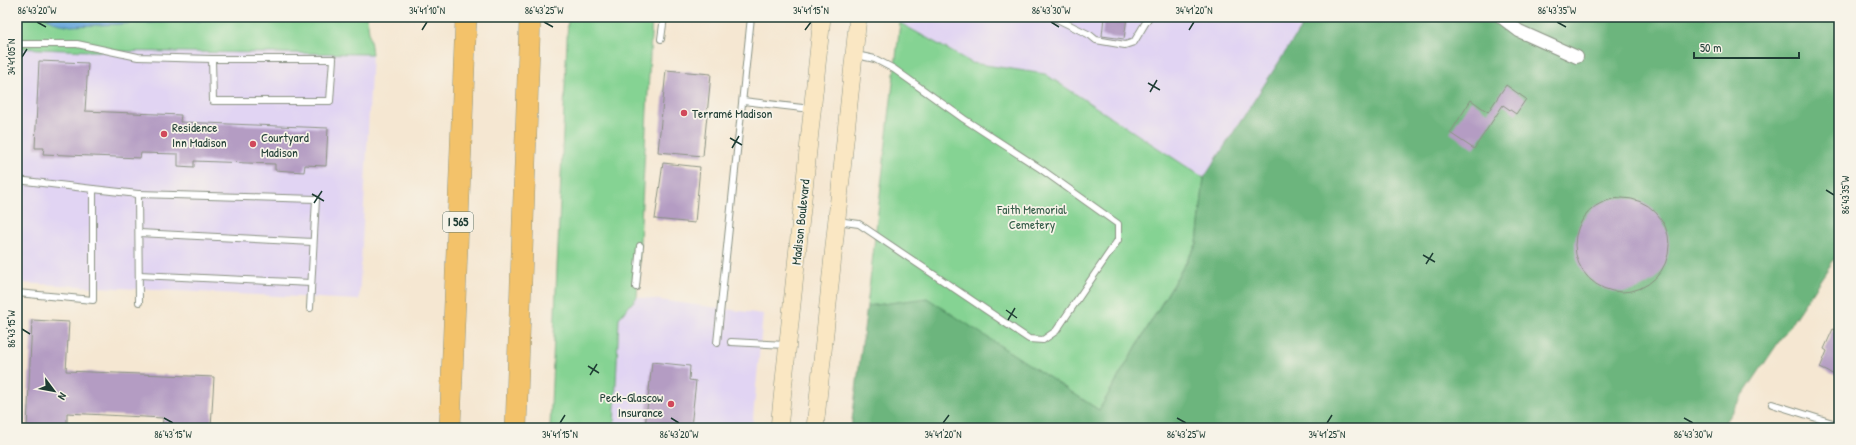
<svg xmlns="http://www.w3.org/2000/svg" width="1856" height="445" viewBox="0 0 1856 445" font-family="'Patrick Hand',sans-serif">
  <rect width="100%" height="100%" fill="#f7f3e8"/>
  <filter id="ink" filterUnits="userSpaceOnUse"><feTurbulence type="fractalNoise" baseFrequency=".025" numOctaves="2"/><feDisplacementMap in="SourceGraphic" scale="8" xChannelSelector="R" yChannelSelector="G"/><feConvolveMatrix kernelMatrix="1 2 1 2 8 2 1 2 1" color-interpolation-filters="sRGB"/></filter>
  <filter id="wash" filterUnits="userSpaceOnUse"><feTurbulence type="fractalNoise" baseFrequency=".012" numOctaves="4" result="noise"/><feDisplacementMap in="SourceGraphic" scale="16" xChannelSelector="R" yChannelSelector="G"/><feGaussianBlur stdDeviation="0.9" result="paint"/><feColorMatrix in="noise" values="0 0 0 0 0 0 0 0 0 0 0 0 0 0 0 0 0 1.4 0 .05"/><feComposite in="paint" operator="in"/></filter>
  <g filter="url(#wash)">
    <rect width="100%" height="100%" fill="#f5e7d2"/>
    <g fill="#e1d4f3">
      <path d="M 901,17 L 1308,17 L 1204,178 L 1045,74 L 972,63 L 900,23 Z"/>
      <path d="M 17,48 L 88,51 L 372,54 L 359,300 L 17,283 Z"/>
      <path d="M 637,297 L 763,314 L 752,428 L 614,428 L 619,318 Z"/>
    </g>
    <g fill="#85d393" stroke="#528864">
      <path d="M 19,17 L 367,17 L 372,54 L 88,51 L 17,48 Z"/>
      <path d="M 568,17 L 652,17 L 637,297 L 619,318 L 614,428 L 550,428 Z"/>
      <path d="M 900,23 L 972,63 L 1045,74 L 1204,178 L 1197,243 L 1099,410 L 927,299 L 867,306 Z"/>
    </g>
    <path fill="#6cb57d" stroke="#467958" d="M 1308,17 L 1839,17 L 1839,252 L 1721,428 L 851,428 L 867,306 L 927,298 L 1099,410 L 1197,244 L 1204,178 Z"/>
    <path fill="#69a8dc" stroke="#447288" d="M 45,17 L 235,17 L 197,21 L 71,26 L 56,23 Z"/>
    <g id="blocks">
      <g fill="#b49cc3">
        <path d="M 1104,17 L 1127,17 L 1124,39 L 1102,36 Z"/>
        <path d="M 39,61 L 88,63 L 85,111 L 181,115 L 180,122 L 328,128 L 326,166 L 305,165 L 304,172 L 275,170 L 275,164 L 194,161 L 194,167 L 178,166 L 178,154 L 141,153 L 140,158 L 43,154 L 44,148 L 35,148 Z"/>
        <path d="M 666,70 L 711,74 L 703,156 L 658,152 Z"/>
        <path d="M 1506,85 L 1526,99 L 1516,114 L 1503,105 L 1474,149 L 1450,133 L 1471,100 L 1488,112 Z"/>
        <path d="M 663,163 L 700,167 L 695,223 L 655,219 Z"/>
        <circle cx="1622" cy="245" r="47"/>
        <path d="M 32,320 L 69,322 L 66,371 L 214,377 L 211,428 L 162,428 L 163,418 L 67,413 L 67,428 L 27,428 Z"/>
        <path d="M 1839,327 L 1839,377 L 1820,368 L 1827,351 L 1824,349 L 1833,329 L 1837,331 Z"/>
        <path d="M 652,362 L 690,366 L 689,380 L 696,381 L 691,427 L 645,428 Z"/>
      </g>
    </g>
  </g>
  <g filter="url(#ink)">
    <use href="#blocks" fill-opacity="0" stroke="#8a9283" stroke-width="1"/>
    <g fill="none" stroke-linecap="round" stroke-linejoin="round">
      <defs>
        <g id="service">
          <path d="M 1053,17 L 1090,35 L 1096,40 L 1125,45 L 1134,42 L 1149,17"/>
          <path d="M 661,39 L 664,17"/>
          <path d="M 17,44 L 77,44 L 138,57 L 212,59"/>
          <path d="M 212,59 L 333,59 L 330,101 L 213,101 Z"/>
          <path d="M 743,101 L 811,109"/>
          <path d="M 17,180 L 93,189"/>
          <path d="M 837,221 L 859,224 L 1029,339 L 1043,340 L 1056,331 L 1118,240 L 1118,224 L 1041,169 L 964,119 L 894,69 L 875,59 L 856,55"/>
          <path d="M 139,233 L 313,242"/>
          <path d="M 139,275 L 311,283"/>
          <path d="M 636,287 L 640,246"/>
          <path d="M 17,293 L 93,300 L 93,189 L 138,194"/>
          <path d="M 139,302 L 138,194 L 316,199 L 310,308"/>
          <path d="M 731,342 L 786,345"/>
          <path d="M 717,343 L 751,17"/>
          <path d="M 1772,404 L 1839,425"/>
        </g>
        <path id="minor" d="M 1501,17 L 1519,31 L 1577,57"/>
        <g id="secondary">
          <path d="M 779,428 L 822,17"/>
          <path d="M 815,428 L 858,17"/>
        </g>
        <g id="motorway">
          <path d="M 450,428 L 466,17"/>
          <path d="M 516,428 L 530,17"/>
        </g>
      </defs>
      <use href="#service" stroke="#8a9283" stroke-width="8"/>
      <use href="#minor" stroke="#8a9283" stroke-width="14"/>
      <use href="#secondary" stroke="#8a9283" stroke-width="18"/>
      <use href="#motorway" stroke="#8a9283" stroke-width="22"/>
      <use href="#service" stroke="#fff" stroke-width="6"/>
      <use href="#minor" stroke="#fff" stroke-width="12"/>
      <use href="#secondary" stroke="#fae7c3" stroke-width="17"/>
      <use href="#motorway" stroke="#f3c26a" stroke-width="21"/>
    </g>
  </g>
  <path fill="none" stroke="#1f3d34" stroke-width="1.5" d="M 37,22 L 46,27M 544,22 L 553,27M 1051,22 L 1059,27M 1557,22 L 1566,27M 422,30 L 427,22M 805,30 L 811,22M 1189,30 L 1194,22M 22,57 L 27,49M 1148,83 L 1160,90M 1150,92 L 1157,80M 730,138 L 742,145M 732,148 L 739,136M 1826,190 L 1834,195M 312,194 L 324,201M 314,203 L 322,191M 1423,255 L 1435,262M 1426,264 L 1433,253M 1006,310 L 1017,318M 1008,320 L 1015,308M 22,329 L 30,334M 588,366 L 599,373M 590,375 L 597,364M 164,418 L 173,423M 671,418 L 679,423M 1177,418 L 1186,423M 1684,418 L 1693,423M 560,423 L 565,415M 943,423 L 949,415M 1327,423 L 1332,415"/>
  <g fill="#d1495b" stroke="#f7f3e8" stroke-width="1.5">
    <circle cx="684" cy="113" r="4"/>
    <circle cx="164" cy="134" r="4"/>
    <circle cx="253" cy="144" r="4"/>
    <circle cx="671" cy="404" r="4"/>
  </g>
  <g text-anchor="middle" stroke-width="3.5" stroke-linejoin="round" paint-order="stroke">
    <rect fill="#f7f3e8" stroke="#60746a" stroke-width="1" x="443" y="212" width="30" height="20" rx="3"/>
    <g font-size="12" font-weight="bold" fill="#1f3d34">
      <text x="458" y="226">I 565</text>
    </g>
    <g font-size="13" fill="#1f3d34" stroke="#f7f3e8" text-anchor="start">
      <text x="692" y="118">Terramé Madison</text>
      <text x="172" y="132">Residence<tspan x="172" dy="15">Inn Madison</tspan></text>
      <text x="261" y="142">Courtyard<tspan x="261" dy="15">Madison</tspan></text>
      <text x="663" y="402" text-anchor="end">Peck-Glascow<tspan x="663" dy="15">Insurance</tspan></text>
    </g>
    <g font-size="13" fill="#335b47" stroke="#f7f3e8">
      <text x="1032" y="214">Faith Memorial<tspan x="1032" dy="15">Cemetery</tspan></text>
    </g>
    <g font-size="13" fill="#1f3d34" stroke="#f7f3e8">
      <text transform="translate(800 222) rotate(-84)" y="5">Madison Boulevard</text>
    </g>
  </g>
  <rect width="1856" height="445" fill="none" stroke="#f7f3e8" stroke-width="44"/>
  <g transform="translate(54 391) rotate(122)" stroke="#f7f3e8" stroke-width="3" paint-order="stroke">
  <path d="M0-3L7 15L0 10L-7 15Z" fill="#1f3d34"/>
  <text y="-6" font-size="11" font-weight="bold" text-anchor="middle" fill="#1f3d34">N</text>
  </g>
  <path d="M1694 52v6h105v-6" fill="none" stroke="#1f3d34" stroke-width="2"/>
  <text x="1700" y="52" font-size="12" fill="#1f3d34" stroke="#f7f3e8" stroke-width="3" paint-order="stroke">50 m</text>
  <rect x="22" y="22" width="1812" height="401" fill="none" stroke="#1f3d34" stroke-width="1.5"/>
  <g font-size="10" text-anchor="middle" fill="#1f3d34">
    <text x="37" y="14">86°43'20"W</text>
    <text x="427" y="14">34°41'10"N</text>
    <text x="544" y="14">86°43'25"W</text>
    <text x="811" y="14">34°41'15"N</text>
    <text x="1051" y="14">86°43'30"W</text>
    <text x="1194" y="14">34°41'20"N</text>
    <text x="1557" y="14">86°43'35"W</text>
    <text transform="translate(11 57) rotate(-90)" y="4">34°41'05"N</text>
    <text transform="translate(1845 195) rotate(-90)" y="4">86°43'35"W</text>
    <text transform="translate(11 329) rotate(-90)" y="4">86°43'15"W</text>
    <text x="173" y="438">86°43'15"W</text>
    <text x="560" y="438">34°41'15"N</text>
    <text x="679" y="438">86°43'20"W</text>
    <text x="943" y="438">34°41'20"N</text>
    <text x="1186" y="438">86°43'25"W</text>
    <text x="1327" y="438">34°41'25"N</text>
    <text x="1693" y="438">86°43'30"W</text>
  </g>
</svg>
